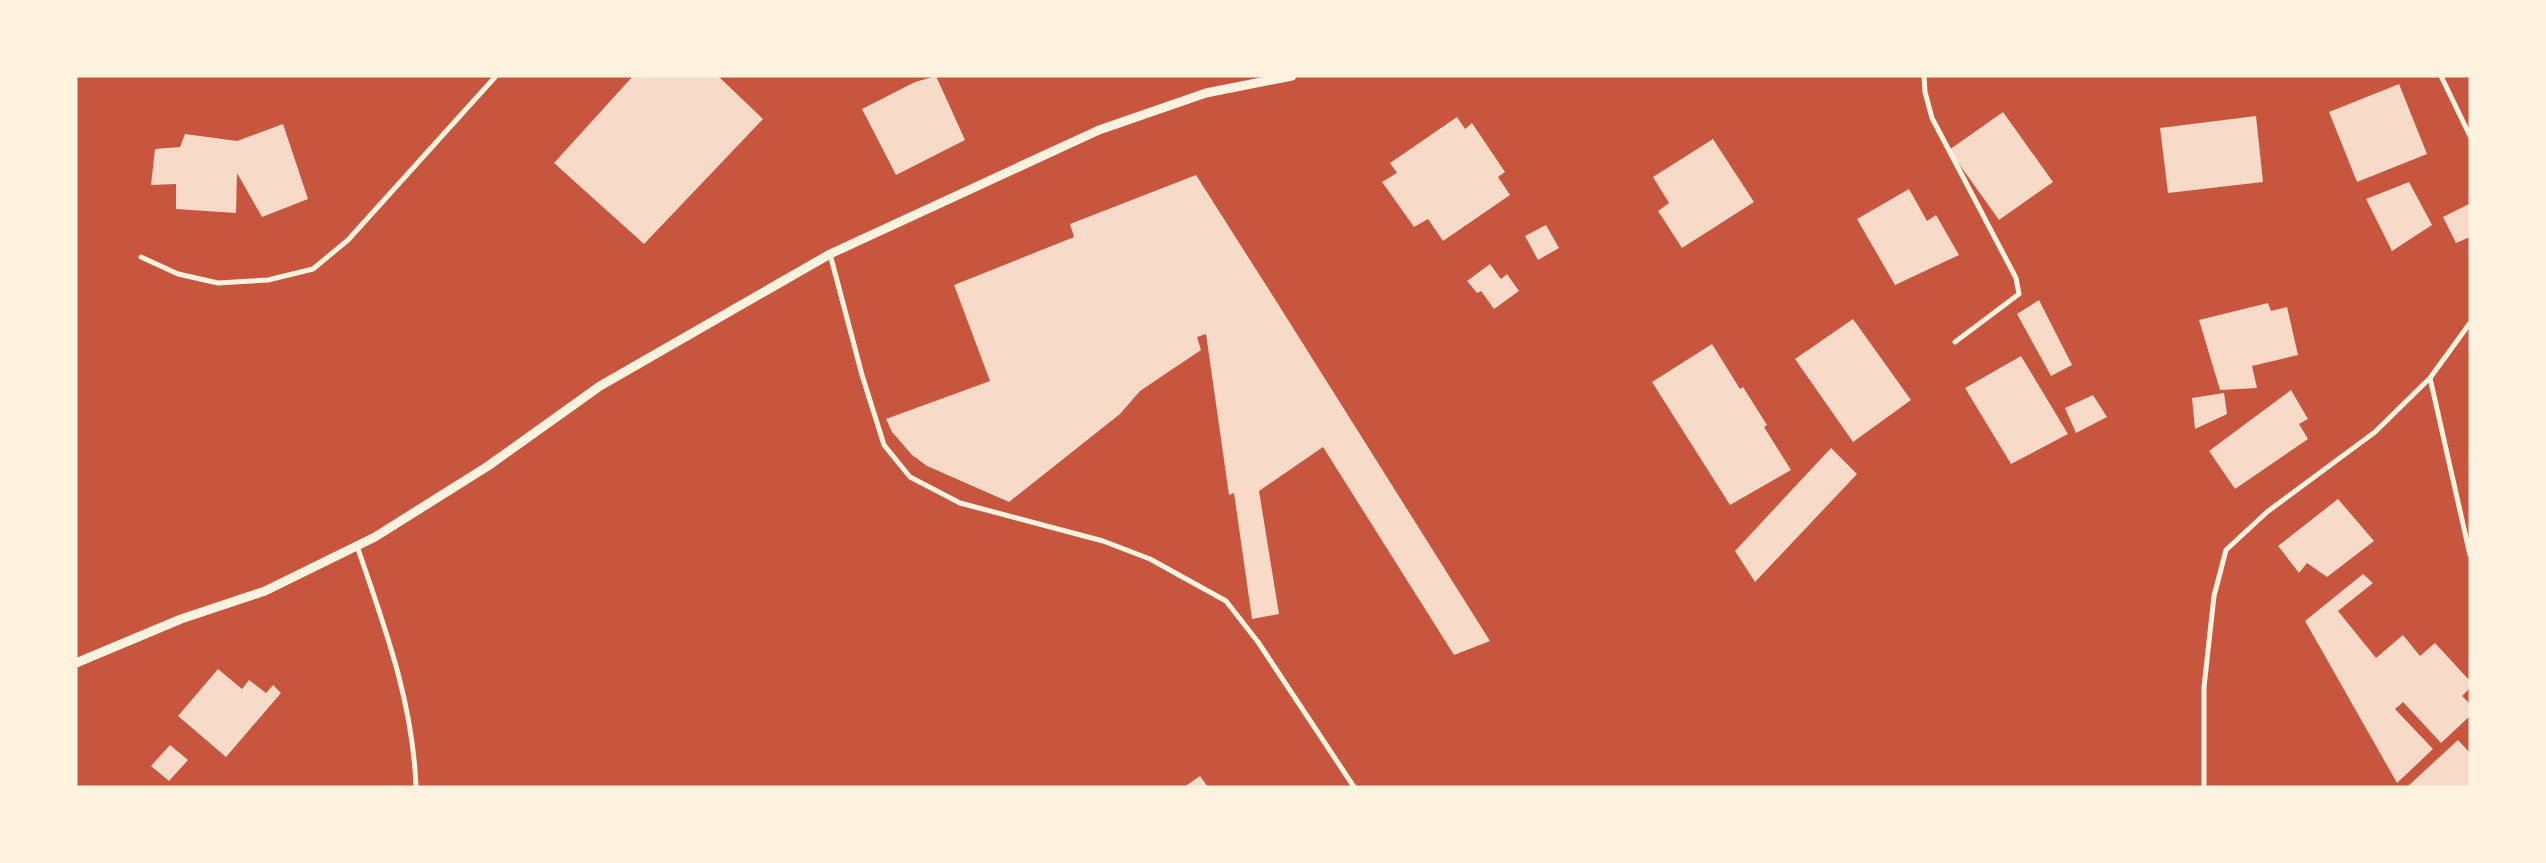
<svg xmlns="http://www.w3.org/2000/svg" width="2546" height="863" viewBox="0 0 2546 863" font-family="Figtree,sans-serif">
  <rect width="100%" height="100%" fill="#c8553d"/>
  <g fill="#f7dbc8">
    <path d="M 633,76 L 718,76 L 763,119 L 644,244 L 554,163 Z"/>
    <path d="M 936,76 L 965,140 L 896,175 L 862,109 L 915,82 Z"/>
    <path d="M 2399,84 L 2427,154 L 2357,182 L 2329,112 Z"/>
    <path d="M 2003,112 L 2053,182 L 1999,220 L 1949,150 Z"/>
    <path d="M 2256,116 L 2263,182 L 2168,193 L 2160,128 Z"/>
    <path d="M 1457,117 L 1465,129 L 1472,123 L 1505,172 L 1498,177 L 1510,195 L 1443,241 L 1428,219 L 1414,227 L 1382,182 L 1397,173 L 1390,163 Z"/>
    <path d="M 283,124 L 308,199 L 262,217 L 237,173 L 236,213 L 176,209 L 176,184 L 151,185 L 155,149 L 180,147 L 185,134 L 237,141 Z"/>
    <path d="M 1713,139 L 1754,202 L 1682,248 L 1658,211 L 1669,203 L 1653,177 Z"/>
    <path d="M 1196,175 L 1278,304 L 1490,641 L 1454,655 L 1323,447 L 1259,491 L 1279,614 L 1252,619 L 1234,493 L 1229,495 L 1206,334 L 1197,337 L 1201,350 L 1140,391 L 1120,414 L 1009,502 L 927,466 L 912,455 L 892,432 L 886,419 L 990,381 L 954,285 L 1074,237 L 1070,224 Z"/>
    <path d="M 2409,182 L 2432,225 L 2392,251 L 2366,199 Z"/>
    <path d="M 1909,189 L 1927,221 L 1936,215 L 1959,255 L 1895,285 L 1857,219 Z"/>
    <path d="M 2469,204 L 2470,237 L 2456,243 L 2443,217 Z"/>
    <path d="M 1546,225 L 1559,248 L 1538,260 L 1525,236 Z"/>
    <path d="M 1490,264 L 1501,279 L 1507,274 L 1519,291 L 1494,309 L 1481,291 L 1477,293 L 1467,281 Z"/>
    <path d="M 2039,300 L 2072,365 L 2051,376 L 2017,314 Z"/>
    <path d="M 2268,303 L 2271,311 L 2287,307 L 2298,355 L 2252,366 L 2257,388 L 2220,390 L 2199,320 Z"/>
    <path d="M 1853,319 L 1911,400 L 1853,442 L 1795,359 Z"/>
    <path d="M 1712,344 L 1740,389 L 1743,387 L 1767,425 L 1764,427 L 1791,470 L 1730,505 L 1652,382 Z"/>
    <path d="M 2021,356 L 2068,434 L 2011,464 L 1965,388 Z"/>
    <path d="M 2291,390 L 2308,419 L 2299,424 L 2308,439 L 2235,489 L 2209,451 Z"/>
    <path d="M 2224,393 L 2227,414 L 2195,429 L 2192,398 Z"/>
    <path d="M 2093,395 L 2107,417 L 2076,433 L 2065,408 Z"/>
    <path d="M 1831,448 L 1857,474 L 1755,582 L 1735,551 Z"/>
    <path d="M 2338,499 L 2374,541 L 2327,577 L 2307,563 L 2299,573 L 2278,546 Z"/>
    <path d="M 2363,574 L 2373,583 L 2338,611 L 2376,658 L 2403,635 L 2420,656 L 2435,643 L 2470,681 L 2470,688 L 2462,696 L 2470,704 L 2470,716 L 2441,743 L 2403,702 L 2395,709 L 2433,749 L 2397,783 L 2305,621 Z"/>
    <path d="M 218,669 L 242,689 L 249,680 L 266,693 L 273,685 L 281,693 L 226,757 L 178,716 Z"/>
    <path d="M 2458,740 L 2470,753 L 2470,787 L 2407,787 Z"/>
    <path d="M 170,745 L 188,760 L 169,781 L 151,766 Z"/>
    <path d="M 1200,776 L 1208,787 L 1184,787 Z"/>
  </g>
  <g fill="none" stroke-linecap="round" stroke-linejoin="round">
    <g stroke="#fff3e0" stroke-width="5">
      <path d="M 1924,76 L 1925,92 L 1932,118 L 2016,278 L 2019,294 L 1955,342"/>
      <path d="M 2441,76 L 2470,136"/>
      <path d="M 830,254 L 862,375 L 884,445 L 910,477 L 960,503 L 1103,541 L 1150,559 L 1226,601 L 1258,642 L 1354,787"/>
      <path d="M 141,257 L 178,274 L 218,283 L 268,280 L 313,269 L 348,240 L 496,76"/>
      <path d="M 2430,378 L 2470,555"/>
      <path d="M 357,546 C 384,625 413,702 416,787"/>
      <path d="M 2204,787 L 2204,687 L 2214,596 L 2226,550 L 2267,512 L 2375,432 L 2430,378 L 2470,323"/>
    </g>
    <path stroke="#fff3e0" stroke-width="9" d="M 76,663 L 181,619 L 265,591 L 375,537 L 488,466 L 600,386 L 830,254 L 1099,130 L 1206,93 L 1292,76"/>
  </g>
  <rect width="2546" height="863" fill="none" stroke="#fff3e0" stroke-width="155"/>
</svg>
